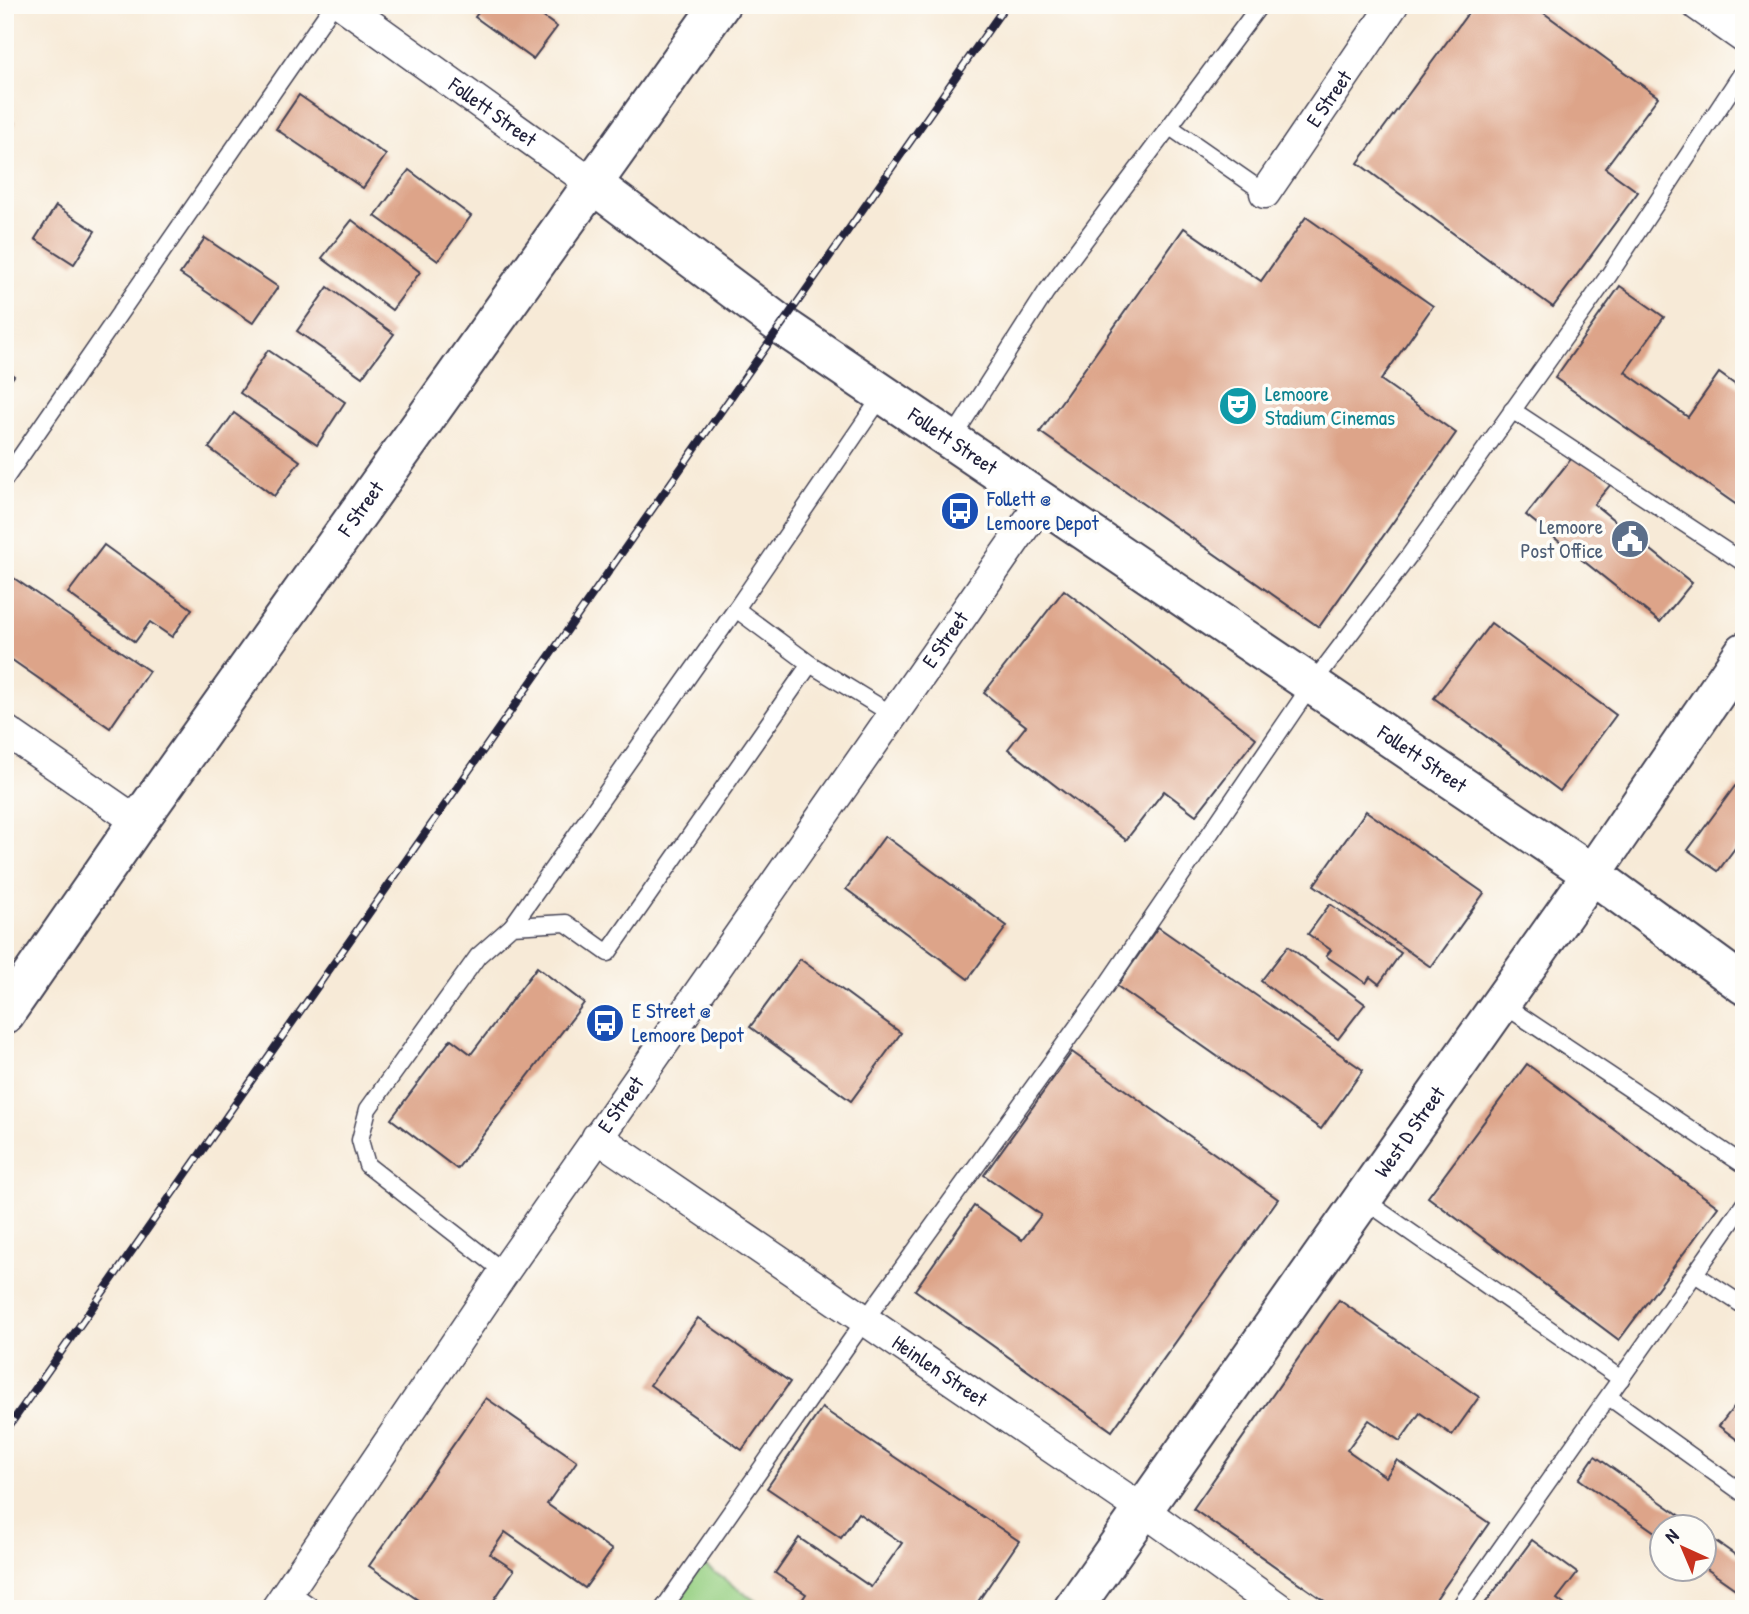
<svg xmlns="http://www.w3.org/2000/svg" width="1749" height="1614" viewBox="0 0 1749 1614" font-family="'Patrick Hand',sans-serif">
  <rect width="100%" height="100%" fill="#fdfcf7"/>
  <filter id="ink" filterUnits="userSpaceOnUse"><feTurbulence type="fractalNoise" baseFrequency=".0143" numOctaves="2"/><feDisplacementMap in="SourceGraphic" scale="14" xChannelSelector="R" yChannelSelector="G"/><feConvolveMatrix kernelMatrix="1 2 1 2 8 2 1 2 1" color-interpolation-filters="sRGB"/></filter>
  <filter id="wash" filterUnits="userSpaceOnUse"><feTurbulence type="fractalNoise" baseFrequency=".00686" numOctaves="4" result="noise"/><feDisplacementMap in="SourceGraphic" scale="28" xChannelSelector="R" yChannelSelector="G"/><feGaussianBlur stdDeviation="1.57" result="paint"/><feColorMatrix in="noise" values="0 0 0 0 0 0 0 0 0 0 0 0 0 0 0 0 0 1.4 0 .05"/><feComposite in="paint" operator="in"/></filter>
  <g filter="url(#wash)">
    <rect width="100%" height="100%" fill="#f7ead7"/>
    <path fill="#97d083" stroke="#5c795f" stroke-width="2" d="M 697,1560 L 767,1609 L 663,1609 Z"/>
    <g id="blocks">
      <g fill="#dda489">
        <path d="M 484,5 L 527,5 L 557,27 L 533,59 L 475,17 Z"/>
        <path d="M 1474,5 L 1533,5 L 1658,97 L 1605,168 L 1638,192 L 1553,307 L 1358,163 Z"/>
        <path d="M 299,95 L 386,155 L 363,188 L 276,129 Z"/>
        <path d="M 5,116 L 15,123 L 5,137 Z"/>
        <path d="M 409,170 L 471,216 L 438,261 L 375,216 Z"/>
        <path d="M 56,206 L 95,231 L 74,264 L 35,239 Z"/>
        <path d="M 1306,217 L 1433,306 L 1381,380 L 1456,433 L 1319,627 L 1040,432 L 1184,228 L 1261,281 Z"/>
        <path d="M 352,220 L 420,272 L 392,310 L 322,258 Z"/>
        <path d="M 205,238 L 278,287 L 253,323 L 180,274 Z"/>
        <path d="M 1620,286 L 1664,317 L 1625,372 L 1688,417 L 1719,373 L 1744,391 L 1744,510 L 1555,378 Z"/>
        <path d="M 328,287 L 394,334 L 362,377 L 297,331 Z"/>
        <path d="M 268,350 L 345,402 L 317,445 L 240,393 Z"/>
        <path d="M 5,369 L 14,376 L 5,388 Z"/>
        <path d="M 234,413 L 300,461 L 274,496 L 209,448 Z"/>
        <path d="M 1575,454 L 1612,483 L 1594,504 L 1692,583 L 1660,622 L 1526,515 Z"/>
        <path d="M 104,545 L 192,609 L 172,637 L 150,622 L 135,642 L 68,593 Z"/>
        <path d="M 5,572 L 149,671 L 110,728 L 5,655 Z"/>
        <path d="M 1064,590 L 1256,738 L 1196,815 L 1164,791 L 1126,840 L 1008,749 L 1026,726 L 984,693 Z"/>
        <path d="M 1491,623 L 1616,715 L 1560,791 L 1434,698 Z"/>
        <path d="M 1735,786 L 1744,792 L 1744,836 L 1718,871 L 1688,850 Z"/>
        <path d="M 1366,811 L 1484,893 L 1431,967 L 1314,885 Z"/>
        <path d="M 885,836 L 1007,926 L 968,979 L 846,889 Z"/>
        <path d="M 1330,904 L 1401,953 L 1379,984 L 1370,977 L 1366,983 L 1326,956 L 1331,950 L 1308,934 Z"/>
        <path d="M 1158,927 L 1363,1070 L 1321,1129 L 1117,986 Z"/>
        <path d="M 1288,946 L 1365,1004 L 1338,1039 L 1261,981 Z"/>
        <path d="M 800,959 L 901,1033 L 851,1101 L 750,1027 Z"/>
        <path d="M 537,967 L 584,1003 L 457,1169 L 391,1119 L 451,1039 L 471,1054 Z"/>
        <path d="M 1072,1052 L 1278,1199 L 1112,1431 L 915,1290 L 974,1206 L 1022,1240 L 1041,1215 L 984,1175 Z"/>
        <path d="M 1527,1064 L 1718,1207 L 1619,1340 L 1428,1197 Z"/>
        <path d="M 1339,1300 L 1479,1397 L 1452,1435 L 1420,1413 L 1400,1441 L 1369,1420 L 1347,1450 L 1386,1477 L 1397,1460 L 1489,1523 L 1429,1609 L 1336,1609 L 1193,1509 Z"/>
        <path d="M 698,1318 L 790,1382 L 742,1450 L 650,1385 Z"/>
        <path d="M 1744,1394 L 1744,1445 L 1719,1426 Z"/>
        <path d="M 486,1398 L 577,1461 L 547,1504 L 612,1550 L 585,1588 L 505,1532 L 490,1554 L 514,1570 L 488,1609 L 431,1609 L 369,1566 Z"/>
        <path d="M 822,1408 L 1019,1541 L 973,1609 L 796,1609 L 806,1594 L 775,1573 L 799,1538 L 871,1587 L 902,1543 L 858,1513 L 841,1538 L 767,1488 Z"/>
        <path d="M 1595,1456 L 1695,1526 L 1662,1526 L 1662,1537 L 1579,1479 Z"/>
        <path d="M 1704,1533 L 1744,1561 L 1744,1595 L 1704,1567 Z"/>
        <path d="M 1532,1540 L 1577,1573 L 1557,1599 L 1570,1609 L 1481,1609 Z"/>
      </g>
    </g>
  </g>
  <g filter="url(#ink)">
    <use href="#blocks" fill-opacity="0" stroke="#424052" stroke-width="2"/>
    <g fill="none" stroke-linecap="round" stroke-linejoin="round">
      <defs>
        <g id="lane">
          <path d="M 1170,127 L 1265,193"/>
          <path d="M 884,393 L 736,609 L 810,664 L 893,715"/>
          <path d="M 1512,410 L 1744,563"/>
          <path d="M 952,439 L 1046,292 L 1260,5"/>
          <path d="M 5,479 L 333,5"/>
          <path d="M 512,926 L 736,609"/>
          <path d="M 1501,1003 L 1744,1165"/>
          <path d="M 1363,1199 L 1621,1379"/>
          <path d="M 504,1272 L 367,1165 L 360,1140 L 368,1109 L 478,956 L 512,926 L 566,923 L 608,953 L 810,664"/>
          <path d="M 1695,1274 L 1744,1306"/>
          <path d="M 1609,1397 L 1744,1494"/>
          <path d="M 288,1590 L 315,1609"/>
          <path d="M 663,1609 L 865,1320 L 1097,999 L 1312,684 L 1409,556 L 1609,275 L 1744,70"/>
          <path d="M 1458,1609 L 1744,1204"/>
        </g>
        <g id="street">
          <path id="s1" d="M 343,5 L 594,185"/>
          <path d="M 1697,5 L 1744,38"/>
          <path id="s2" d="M 1265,193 L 1393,5"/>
          <path d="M 5,730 L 138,822"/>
          <path id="s3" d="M 597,1137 L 1143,1510 L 1280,1609"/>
          <path id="s4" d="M 276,1609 L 504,1272 L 1043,500"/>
        </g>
        <g id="secondary">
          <path id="s5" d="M 594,185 L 781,325 L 1592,874 L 1744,985"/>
          <path id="s6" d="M 5,1014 L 138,822 L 720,5"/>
          <path id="s7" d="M 1073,1609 L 1592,874 L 1744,652"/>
        </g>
      </defs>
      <use href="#lane" stroke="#424052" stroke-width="19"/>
      <use href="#street" stroke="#424052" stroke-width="33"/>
      <use href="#secondary" stroke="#424052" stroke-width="42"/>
      <use href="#lane" stroke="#fff" stroke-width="16"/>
      <use href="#street" stroke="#fff" stroke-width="30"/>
      <use href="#secondary" stroke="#fff" stroke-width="38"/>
      <defs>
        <path id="rail" d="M 5,1432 L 1006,5"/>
      </defs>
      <use href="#rail" stroke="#22223b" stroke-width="8"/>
      <use href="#rail" stroke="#fdfcf7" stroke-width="5" stroke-dasharray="16" stroke-linecap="butt"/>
    </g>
  </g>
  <defs>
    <symbol id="theatre-disc" viewBox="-11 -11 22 22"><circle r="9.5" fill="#0f9aa8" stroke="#fdfcf7"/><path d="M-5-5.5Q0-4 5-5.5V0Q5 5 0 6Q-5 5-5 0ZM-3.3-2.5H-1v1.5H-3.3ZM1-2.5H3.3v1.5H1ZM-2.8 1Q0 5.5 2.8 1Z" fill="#fff"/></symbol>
    <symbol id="bus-disc" viewBox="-11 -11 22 22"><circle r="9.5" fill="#1a4fb4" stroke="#fdfcf7"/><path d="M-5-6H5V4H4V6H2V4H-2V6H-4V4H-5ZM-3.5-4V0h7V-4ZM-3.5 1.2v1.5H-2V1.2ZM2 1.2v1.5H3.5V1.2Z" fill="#fff"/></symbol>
    <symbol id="civic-disc" viewBox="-11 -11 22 22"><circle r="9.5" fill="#5c6f8a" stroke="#fdfcf7"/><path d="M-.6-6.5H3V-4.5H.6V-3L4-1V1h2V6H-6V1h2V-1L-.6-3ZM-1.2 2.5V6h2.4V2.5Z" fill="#fff"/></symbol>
  </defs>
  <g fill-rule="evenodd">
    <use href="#theatre-disc" x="1216" y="384" width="44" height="44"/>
    <use href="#bus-disc" x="938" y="489" width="44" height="44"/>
    <use href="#civic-disc" x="1608" y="517" width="44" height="44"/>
    <use href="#bus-disc" x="583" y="1001" width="44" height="44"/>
  </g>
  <g text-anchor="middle" stroke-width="7" stroke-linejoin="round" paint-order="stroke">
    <g font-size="21" fill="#22223b" stroke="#fdfcf7">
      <text dy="7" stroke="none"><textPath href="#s2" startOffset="114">E Street</textPath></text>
      <text dy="7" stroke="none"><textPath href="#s1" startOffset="184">Follett Street</textPath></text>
      <text dy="7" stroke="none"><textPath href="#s5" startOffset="441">Follett Street</textPath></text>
      <text dy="7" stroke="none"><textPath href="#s6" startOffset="618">F Street</textPath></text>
      <text dy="7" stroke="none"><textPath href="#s4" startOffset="1178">E Street</textPath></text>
      <text dy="7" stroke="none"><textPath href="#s5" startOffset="1008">Follett Street</textPath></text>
      <text dy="7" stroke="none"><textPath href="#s4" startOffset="611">E Street</textPath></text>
      <text dy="7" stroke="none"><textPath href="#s7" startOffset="584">West D Street</textPath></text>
      <text dy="7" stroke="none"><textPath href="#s3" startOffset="415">Heinlen Street</textPath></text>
    </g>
    <g font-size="21" fill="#0d838f" stroke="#fdfcf7" text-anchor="start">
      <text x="1265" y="401">Lemoore<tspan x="1265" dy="24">Stadium Cinemas</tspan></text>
    </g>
    <g font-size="21" fill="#164399" stroke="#fdfcf7" text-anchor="start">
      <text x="987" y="506">Follett @<tspan x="987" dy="24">Lemoore Depot</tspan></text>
      <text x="632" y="1018">E Street @<tspan x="632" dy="24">Lemoore Depot</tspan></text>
    </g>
    <g font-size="21" fill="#4e5e75" stroke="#fdfcf7" text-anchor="end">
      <text x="1603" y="534">Lemoore<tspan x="1603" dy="24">Post Office</tspan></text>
    </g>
  </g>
  <rect width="1749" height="1614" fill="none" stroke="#fdfcf7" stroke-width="28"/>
  <g transform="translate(1683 1548) rotate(316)"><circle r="33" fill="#fdfcf7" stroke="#a5a5ac" stroke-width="2"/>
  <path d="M0-5L12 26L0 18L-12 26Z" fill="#c8321e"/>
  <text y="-10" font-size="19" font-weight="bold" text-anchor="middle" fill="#22223b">N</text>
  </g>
</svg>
